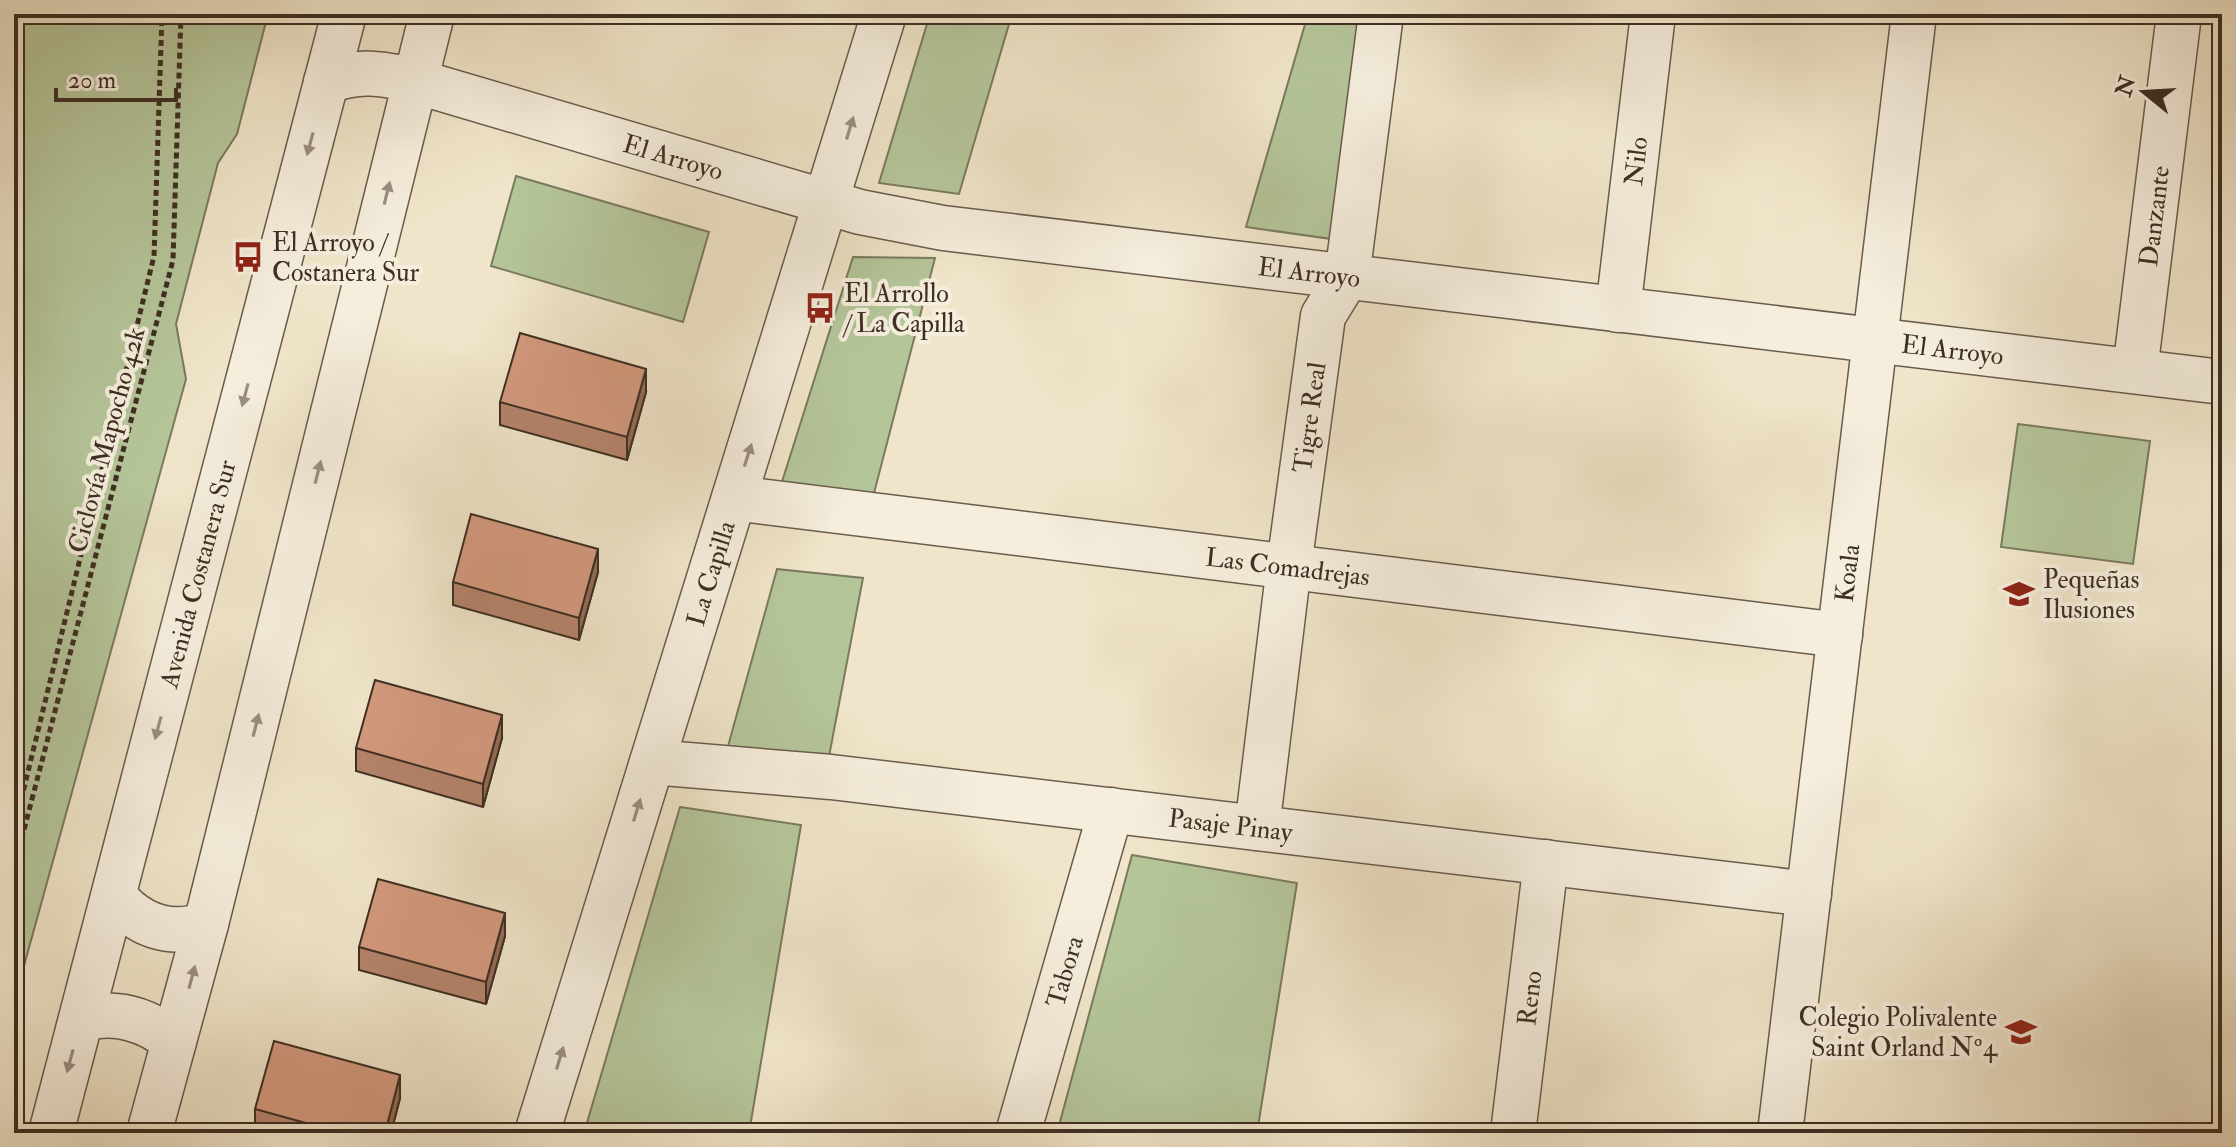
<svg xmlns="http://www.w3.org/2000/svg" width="2236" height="1147" viewBox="0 0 2236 1147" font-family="'IM FELL Double Pica',serif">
  <rect width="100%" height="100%" fill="#f0e5ca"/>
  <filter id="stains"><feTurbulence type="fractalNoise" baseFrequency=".0025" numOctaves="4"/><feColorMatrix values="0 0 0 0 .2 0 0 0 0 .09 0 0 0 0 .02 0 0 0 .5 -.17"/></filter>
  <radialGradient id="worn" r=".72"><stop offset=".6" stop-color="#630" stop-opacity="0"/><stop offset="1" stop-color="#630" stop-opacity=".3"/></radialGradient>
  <g fill="#b5c59a" stroke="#7a7a5e" stroke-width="2">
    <path d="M 14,14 L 268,14 L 237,134 L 218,163 L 176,324 L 186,379 L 14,1002 Z"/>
    <path d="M 930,14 L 1012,14 L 959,194 L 879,183 Z"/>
    <path d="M 1308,14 L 1389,14 L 1360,243 L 1246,227 Z"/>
    <path d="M 516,176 L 709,232 L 683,322 L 491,266 Z"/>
    <path d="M 853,257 L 935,258 L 873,497 L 780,488 Z"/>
    <path d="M 2018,424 L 2150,441 L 2133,564 L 2001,547 Z"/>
    <path d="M 777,569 L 863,578 L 827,767 L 725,757 Z"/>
    <path d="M 680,807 L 801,825 L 749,1133 L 584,1133 Z"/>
    <path d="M 1132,855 L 1297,883 L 1257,1133 L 1057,1133 Z"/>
  </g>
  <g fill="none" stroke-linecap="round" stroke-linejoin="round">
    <defs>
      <g id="minor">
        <path id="s1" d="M 326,82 C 358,69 382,73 415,81 L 860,212 L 943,228 L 2222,382"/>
        <path id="s2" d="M 1618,310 L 1653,14"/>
        <path id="s3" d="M 2135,371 L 2179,14"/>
        <path id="s4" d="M 734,498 L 1840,635"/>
        <path id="s5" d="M 652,762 L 831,777 L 1809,894"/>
        <path id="s6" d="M 1257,828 L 1289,566 L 1323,316 L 1347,277 L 1381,14"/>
        <path d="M 115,897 C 139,926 170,937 206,924"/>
        <path d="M 81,1019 C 116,1010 146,1019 174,1041"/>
        <path id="s7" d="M 51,1133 L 344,14"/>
        <path d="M 149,1133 L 206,924 L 432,14"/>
        <path id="s8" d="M 537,1133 L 884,14"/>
        <path id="s9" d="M 1018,1133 L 1111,810"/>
        <path id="s10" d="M 1513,1133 L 1546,862"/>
        <path id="s11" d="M 1780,1133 L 1914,14"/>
      </g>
    </defs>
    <use href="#minor" stroke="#6a5c4d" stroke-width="47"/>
    <g stroke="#3e2f23" stroke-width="5" stroke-dasharray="6 4" stroke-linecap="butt">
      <path d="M 14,829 L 154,256 L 162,14"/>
      <path d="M 14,868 L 173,260 L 181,14"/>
    </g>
    <use href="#minor" stroke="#f5eedd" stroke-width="44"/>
  </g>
  <g fill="#b5846c" stroke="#3e2f23" stroke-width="2">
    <path d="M 736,14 L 773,14 L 771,24 Z"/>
    <path d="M 646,392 L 627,460 L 500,425 L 500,402 Z"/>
    <path d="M 598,572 L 579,640 L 453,605 L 453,582 Z"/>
    <path d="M 502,738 L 483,807 L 356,771 L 356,748 Z"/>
    <path d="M 505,936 L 486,1004 L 359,970 L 359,947 Z"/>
    <path d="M 400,1098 L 391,1133 L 260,1133 L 255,1132 L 255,1109 Z"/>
  </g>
  <g fill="#946b58" stroke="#3e2f23" stroke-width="2">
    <path d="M 646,369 L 646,392 L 627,460 L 627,437 Z"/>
    <path d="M 598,549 L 598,572 L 579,640 L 579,618 Z"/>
    <path d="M 502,715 L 502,738 L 483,807 L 483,784 Z"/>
    <path d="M 505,913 L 505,936 L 486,1004 L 486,982 Z"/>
    <path d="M 400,1075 L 400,1098 L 391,1133 L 385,1133 Z"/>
  </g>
  <g fill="#d3997e" stroke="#3e2f23" stroke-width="2">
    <path d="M 520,333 L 646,369 L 627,437 L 500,402 Z"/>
    <path d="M 471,514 L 598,549 L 579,618 L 453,582 Z"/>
    <path d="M 375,680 L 502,715 L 483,784 L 356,748 Z"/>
    <path d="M 378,879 L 505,913 L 486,982 L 359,947 Z"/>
    <path d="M 274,1041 L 400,1075 L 385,1133 L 342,1133 L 255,1109 Z"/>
  </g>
  <defs><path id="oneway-solid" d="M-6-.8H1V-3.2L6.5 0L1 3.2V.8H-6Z" transform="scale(2)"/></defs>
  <g fill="#9a8e80">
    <use href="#oneway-solid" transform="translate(850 128) rotate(-73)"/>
    <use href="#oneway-solid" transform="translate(310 144) rotate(105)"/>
    <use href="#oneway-solid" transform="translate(387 193) rotate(-76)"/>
    <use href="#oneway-solid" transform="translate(245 395) rotate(105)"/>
    <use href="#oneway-solid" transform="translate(748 455) rotate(-72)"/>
    <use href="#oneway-solid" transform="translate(318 472) rotate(-76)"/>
    <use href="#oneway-solid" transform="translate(256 725) rotate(-76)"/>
    <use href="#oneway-solid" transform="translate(158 728) rotate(105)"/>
    <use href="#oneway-solid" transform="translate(637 810) rotate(-73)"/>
    <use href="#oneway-solid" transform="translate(192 977) rotate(-75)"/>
    <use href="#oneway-solid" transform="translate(560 1058) rotate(-73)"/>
    <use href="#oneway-solid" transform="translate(70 1061) rotate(105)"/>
  </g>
  <defs>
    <symbol id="bus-bare" viewBox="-9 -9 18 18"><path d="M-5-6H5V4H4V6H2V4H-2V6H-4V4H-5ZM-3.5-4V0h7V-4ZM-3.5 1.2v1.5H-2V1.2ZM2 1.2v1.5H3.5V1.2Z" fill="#8f2418" stroke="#f5eedd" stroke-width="2.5" paint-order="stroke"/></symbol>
    <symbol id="school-bare" viewBox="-9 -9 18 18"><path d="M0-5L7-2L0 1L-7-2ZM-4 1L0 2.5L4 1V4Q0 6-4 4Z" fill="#8f2418" stroke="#f5eedd" stroke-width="2.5" paint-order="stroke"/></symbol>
  </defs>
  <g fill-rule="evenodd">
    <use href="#bus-bare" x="226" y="235" width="44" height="44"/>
    <use href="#bus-bare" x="798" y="286" width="44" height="44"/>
    <use href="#school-bare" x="1997" y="572" width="44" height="44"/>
    <use href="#school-bare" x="1999" y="1010" width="44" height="44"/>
  </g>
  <g text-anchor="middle" stroke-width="8" stroke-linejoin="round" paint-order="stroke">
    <g font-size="26" fill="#3e2f23" stroke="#f5eedd">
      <text dy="9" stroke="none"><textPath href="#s1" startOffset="360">El Arroyo</textPath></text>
      <text dy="9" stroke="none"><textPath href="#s2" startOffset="150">Nilo</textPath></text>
      <text dy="9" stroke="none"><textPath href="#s3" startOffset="156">Danzante</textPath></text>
      <text dy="9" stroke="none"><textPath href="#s1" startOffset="1008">El Arroyo</textPath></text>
      <text dy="9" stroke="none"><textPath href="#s1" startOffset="1656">El Arroyo</textPath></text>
      <text dy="9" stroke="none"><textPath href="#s6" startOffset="414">Tigre Real</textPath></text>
      <text transform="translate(106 440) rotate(-75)" y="9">Ciclovía Mapocho 42k</text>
      <text dy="9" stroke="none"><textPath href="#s4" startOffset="558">Las Comadrejas</textPath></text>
      <text dy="9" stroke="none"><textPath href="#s8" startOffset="586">La Capilla</textPath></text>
      <text dy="9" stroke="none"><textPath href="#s7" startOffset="578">Avenida Costanera Sur</textPath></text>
      <text dy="9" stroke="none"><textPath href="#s11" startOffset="564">Koala</textPath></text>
      <text dy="9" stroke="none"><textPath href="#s5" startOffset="582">Pasaje Pinay</textPath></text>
      <text dy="9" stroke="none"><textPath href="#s9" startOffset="168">Tabora</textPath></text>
      <text dy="9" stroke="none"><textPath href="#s10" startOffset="136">Reno</textPath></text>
    </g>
    <g font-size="26" fill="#3e2f23" stroke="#f5eedd" text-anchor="start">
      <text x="272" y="251">El Arroyo /<tspan x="272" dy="30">Costanera Sur</tspan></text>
      <text x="844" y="302">El Arrollo<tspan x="844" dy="30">/ La Capilla</tspan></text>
      <text x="2043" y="588">Pequeñas<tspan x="2043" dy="30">Ilusiones</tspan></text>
      <text x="1997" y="1026" text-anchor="end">Colegio Polivalente<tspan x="1997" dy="30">Saint Orland Nº4</tspan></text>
    </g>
  </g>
  <rect width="2236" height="1147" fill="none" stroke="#f0e5ca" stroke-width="48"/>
  <rect x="16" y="16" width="2204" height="1115" fill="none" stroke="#3e2f23" stroke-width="4"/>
  <rect x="24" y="24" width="2188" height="1099" fill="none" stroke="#3e2f23" stroke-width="2"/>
  <g transform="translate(2144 92) rotate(288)" stroke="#f5eedd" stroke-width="6" paint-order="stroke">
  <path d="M0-6L14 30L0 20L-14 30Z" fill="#3e2f23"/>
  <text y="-12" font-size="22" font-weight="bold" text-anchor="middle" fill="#3e2f23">N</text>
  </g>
  <path d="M56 88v12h120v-12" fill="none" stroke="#3e2f23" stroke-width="4"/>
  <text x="68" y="88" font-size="24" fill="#3e2f23" stroke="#f5eedd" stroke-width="6" paint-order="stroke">20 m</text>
  <rect width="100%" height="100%" filter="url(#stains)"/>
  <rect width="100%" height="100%" fill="url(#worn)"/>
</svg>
